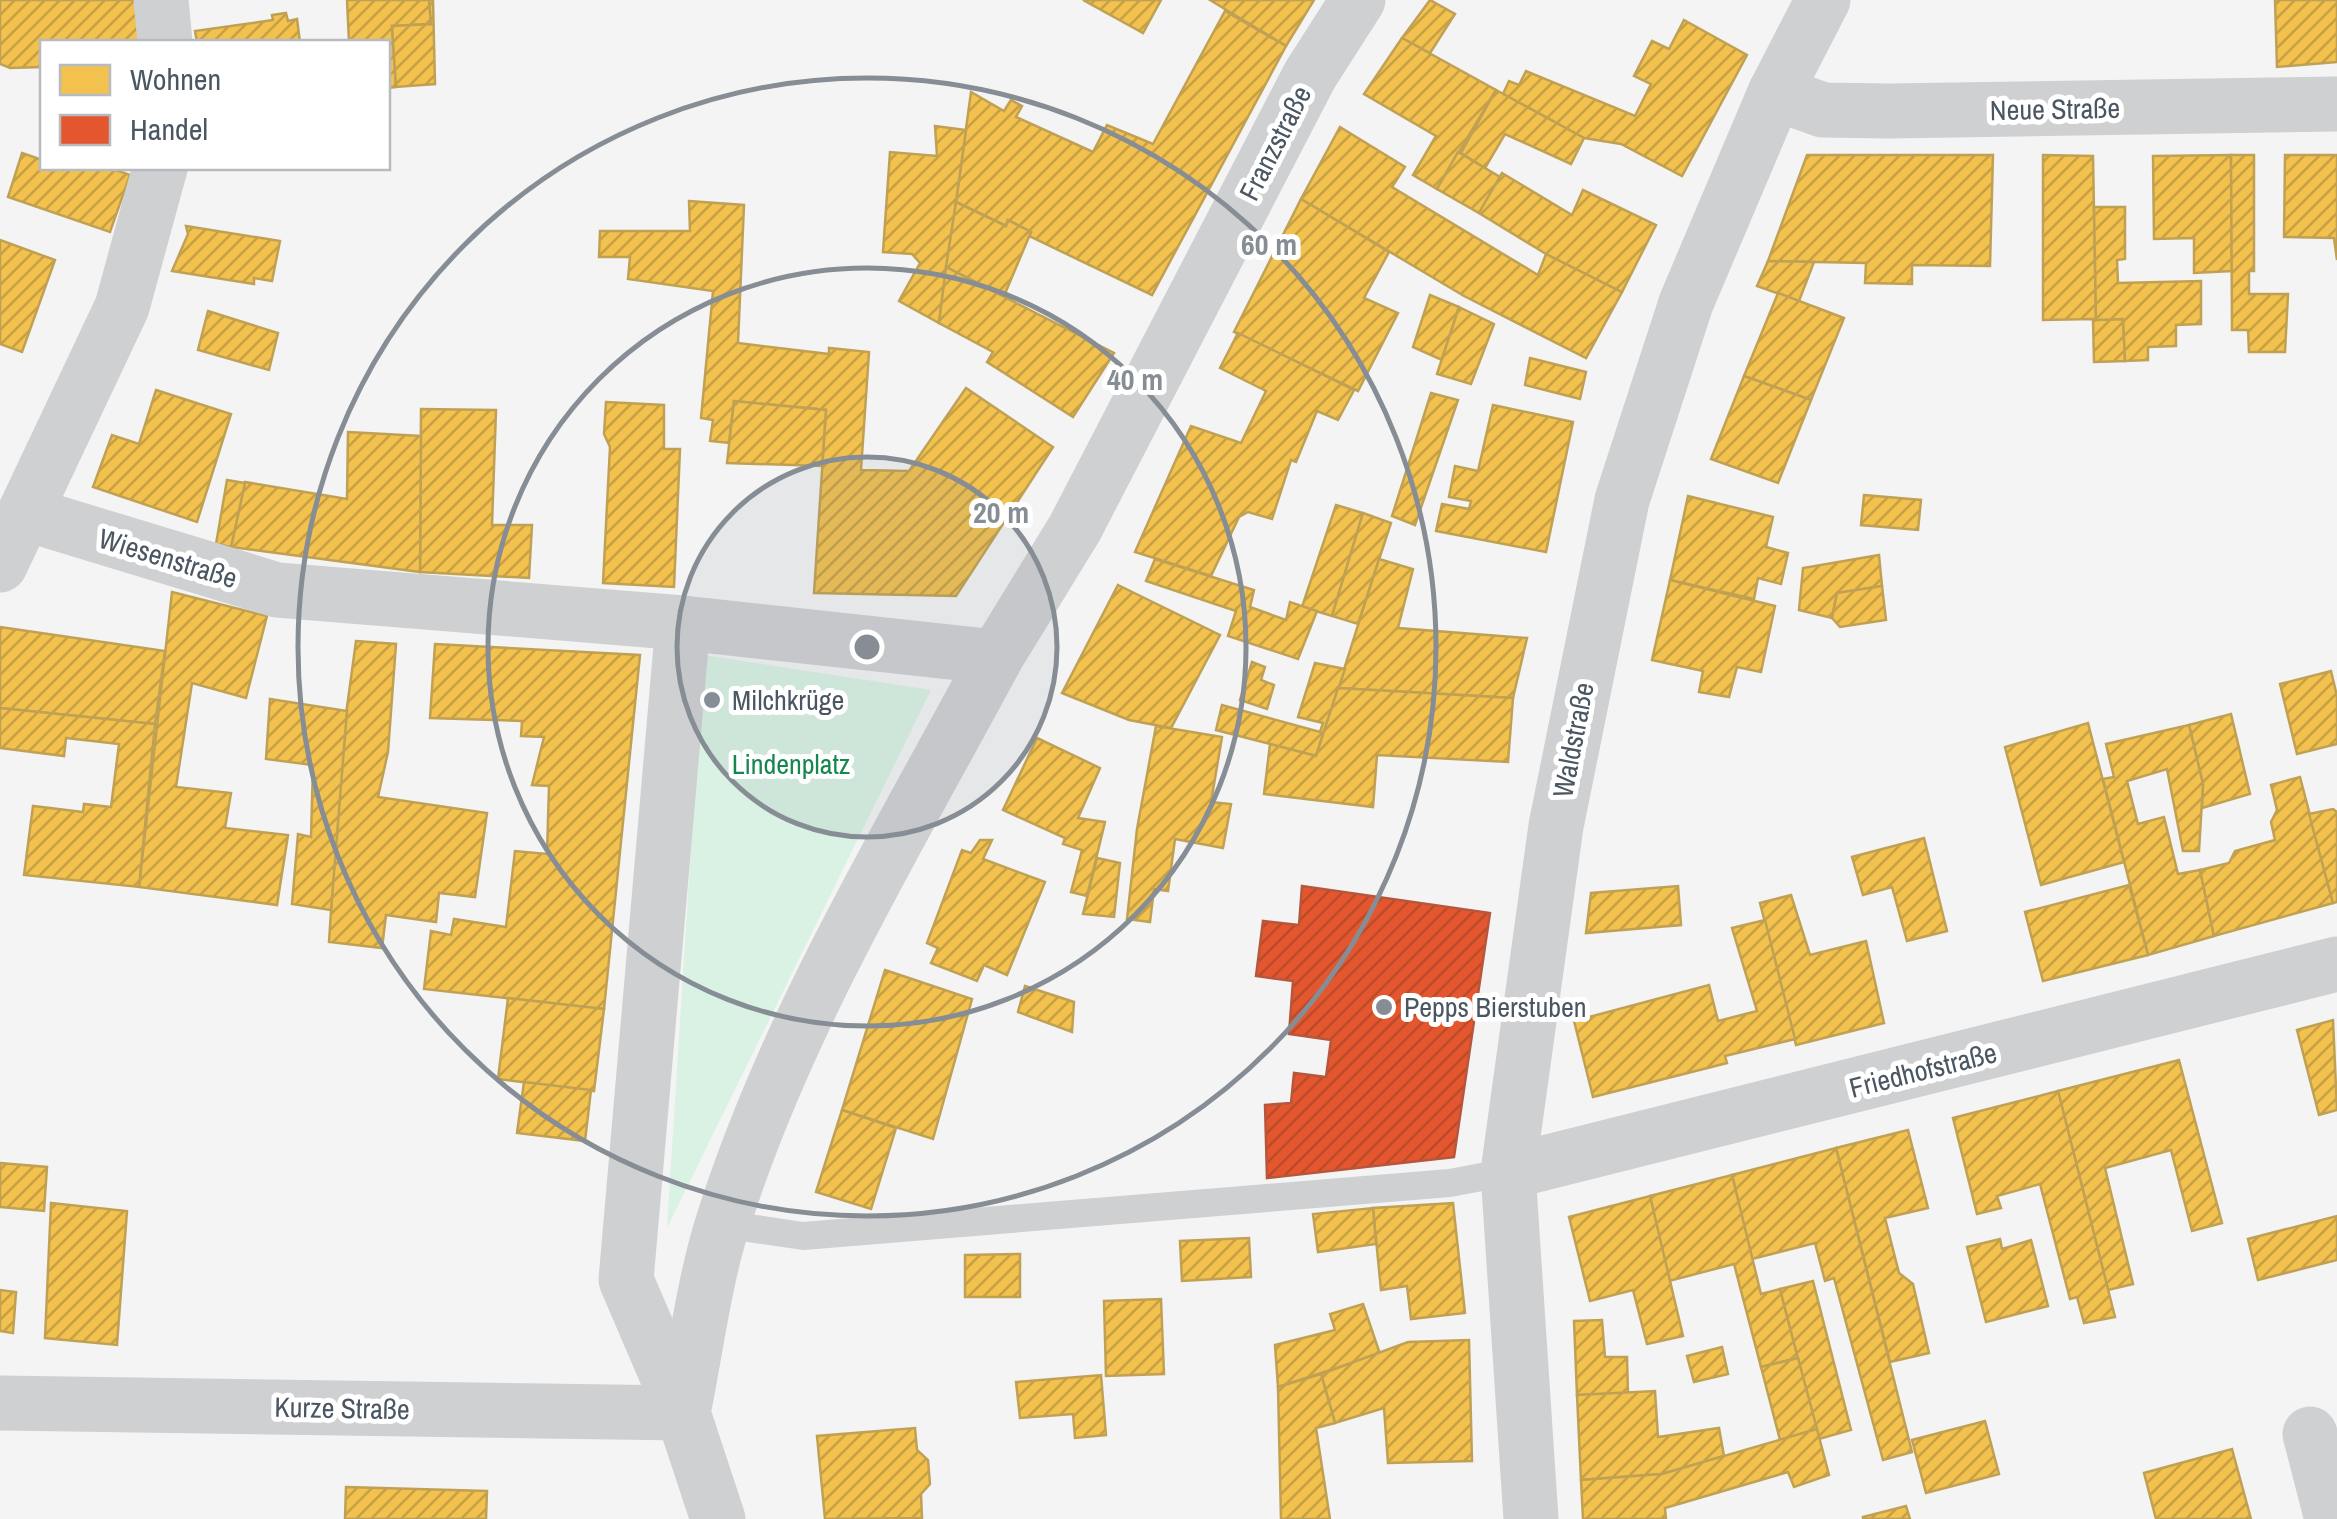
<svg xmlns="http://www.w3.org/2000/svg" width="2337" height="1519" viewBox="0 0 2337 1519" font-family="'Archivo Narrow',sans-serif">
  <defs>
    <pattern id="homes-hatch" width="6" height="6" patternUnits="userSpaceOnUse" patternTransform="scale(2.5)"><rect width="6" height="6" fill="#f2c14e"/><path d="M-1 1l2-2M0 6l6-6M5 7l2-2" fill="none" stroke="#c6a044"/></pattern>
    <pattern id="shops-hatch" width="6" height="6" patternUnits="userSpaceOnUse" patternTransform="scale(2.5)"><rect width="6" height="6" fill="#e4572e"/><path d="M-1 1l2-2M0 6l6-6M5 7l2-2" fill="none" stroke="#bb4b2b"/></pattern>
  </defs>
  <rect width="100%" height="100%" fill="#f4f4f4"/>
  <path fill="#d9f2e3" d="M 703,655 L 931,690 L 667,1228 Z"/>
  <g fill="url(#homes-hatch)" stroke="#c0a154" stroke-width="2.5">
    <path d="M 0,0 L 136,0 L 139,42 L 42,42 L 42,67 L 10,68 L 0,64 Z"/>
    <path d="M 347,0 L 429,0 L 431,24 L 392,26 L 396,87 L 388,88 L 388,42 L 349,42 Z"/>
    <path d="M 429,0 L 433,0 L 435,84 L 396,87 L 392,26 L 431,24 Z"/>
    <path d="M 1083,0 L 1161,0 L 1143,33 Z"/>
    <path d="M 1210,0 L 1314,0 L 1286,46 Z"/>
    <path d="M 1430,0 L 1455,14 L 1430,53 L 1402,38 Z"/>
    <path d="M 2275,0 L 2337,0 L 2337,62 L 2277,67 Z"/>
    <path d="M 1225,11 L 1286,46 L 1152,295 L 1029,236 L 1031,232 L 1008,220 L 1006,226 L 956,202 L 971,92 L 1004,111 L 1011,100 L 1022,106 L 1016,117 L 1093,152 L 1107,125 L 1153,144 Z"/>
    <path d="M 286,13 L 288,21 L 297,19 L 300,42 L 197,42 L 195,31 L 273,20 L 272,15 Z"/>
    <path d="M 1684,20 L 1747,55 L 1682,176 L 1621,144 L 1584,138 L 1503,94 L 1509,81 L 1519,85 L 1526,71 L 1635,116 L 1651,84 L 1634,76 L 1652,41 L 1669,49 Z"/>
    <path d="M 1402,38 L 1496,90 L 1437,189 L 1413,175 L 1436,136 L 1364,94 Z"/>
    <path d="M 1496,90 L 1584,138 L 1571,164 L 1505,134 L 1485,168 L 1461,153 Z"/>
    <path d="M 935,126 L 966,130 L 939,323 L 899,301 L 920,263 L 912,254 L 883,252 L 890,152 L 937,156 Z"/>
    <path d="M 1340,127 L 1405,167 L 1392,187 L 1538,275 L 1546,254 L 1622,292 L 1586,358 L 1464,296 L 1301,199 Z"/>
    <path d="M 1458,152 L 1500,177 L 1479,213 L 1437,189 Z"/>
    <path d="M 22,153 L 42,160 L 42,168 L 110,168 L 130,175 L 110,232 L 8,197 Z"/>
    <path d="M 1807,155 L 1993,155 L 1990,266 L 1912,265 L 1912,284 L 1865,283 L 1866,263 L 1768,261 Z"/>
    <path d="M 2043,155 L 2093,156 L 2096,320 L 2123,319 L 2125,361 L 2094,362 L 2093,319 L 2043,320 Z"/>
    <path d="M 2231,155 L 2232,271 L 2194,273 L 2194,238 L 2154,239 L 2153,156 Z"/>
    <path d="M 2231,155 L 2254,155 L 2254,271 L 2249,271 L 2249,294 L 2288,294 L 2285,352 L 2249,352 L 2248,330 L 2232,330 Z"/>
    <path d="M 2285,155 L 2337,155 L 2337,260 L 2334,238 L 2284,237 Z"/>
    <path d="M 1502,173 L 1572,215 L 1583,190 L 1656,225 L 1622,292 L 1546,254 L 1479,213 Z"/>
    <path d="M 1301,199 L 1389,252 L 1364,298 L 1398,313 L 1358,391 L 1234,332 Z"/>
    <path d="M 689,201 L 744,205 L 738,343 L 829,354 L 829,348 L 869,352 L 861,470 L 909,471 L 966,388 L 1053,447 L 956,596 L 814,593 L 826,410 L 734,401 L 729,443 L 710,441 L 713,420 L 701,418 L 713,291 L 628,279 L 630,257 L 599,257 L 600,231 L 690,231 Z"/>
    <path d="M 956,202 L 1006,226 L 1008,220 L 1031,232 L 1004,296 L 946,267 Z"/>
    <path d="M 2094,207 L 2125,207 L 2125,259 L 2117,260 L 2118,283 L 2201,281 L 2201,324 L 2176,325 L 2176,346 L 2148,347 L 2148,360 L 2125,361 L 2123,319 L 2096,320 Z"/>
    <path d="M 186,226 L 280,241 L 272,281 L 254,278 L 254,284 L 172,271 L 188,234 Z"/>
    <path d="M 0,240 L 55,260 L 22,352 L 0,344 Z"/>
    <path d="M 1768,261 L 1814,262 L 1799,301 L 1757,286 Z"/>
    <path d="M 946,267 L 1114,353 L 1073,417 L 987,362 L 993,352 L 939,323 Z"/>
    <path d="M 1778,293 L 1844,318 L 1811,400 L 1744,376 Z"/>
    <path d="M 1430,295 L 1459,307 L 1442,360 L 1413,347 Z"/>
    <path d="M 1459,307 L 1494,324 L 1471,384 L 1437,374 Z"/>
    <path d="M 208,311 L 278,333 L 269,370 L 198,350 Z"/>
    <path d="M 1238,333 L 1354,390 L 1338,420 L 1317,411 L 1296,462 L 1291,460 L 1272,519 L 1248,512 L 1239,517 L 1211,576 L 1135,552 L 1191,426 L 1241,443 L 1266,391 L 1220,368 Z"/>
    <path d="M 1530,358 L 1586,372 L 1580,399 L 1525,385 Z"/>
    <path d="M 1744,376 L 1811,400 L 1778,483 L 1711,459 Z"/>
    <path d="M 156,390 L 231,414 L 197,522 L 93,487 L 112,435 L 139,444 Z"/>
    <path d="M 1431,393 L 1458,400 L 1415,525 L 1392,516 Z"/>
    <path d="M 734,401 L 826,410 L 822,466 L 727,463 Z"/>
    <path d="M 606,402 L 664,405 L 664,449 L 680,449 L 674,587 L 603,583 L 610,447 L 604,434 Z"/>
    <path d="M 1493,405 L 1573,422 L 1546,552 L 1436,531 L 1442,504 L 1469,509 L 1471,501 L 1449,497 L 1455,466 L 1478,471 Z"/>
    <path d="M 421,409 L 496,410 L 492,525 L 532,525 L 529,578 L 420,572 Z"/>
    <path d="M 348,432 L 421,436 L 420,572 L 231,547 L 245,482 L 347,499 Z"/>
    <path d="M 227,480 L 245,483 L 231,547 L 216,544 Z"/>
    <path d="M 1864,495 L 1921,500 L 1918,530 L 1861,525 Z"/>
    <path d="M 1688,496 L 1773,517 L 1766,547 L 1788,553 L 1781,584 L 1758,578 L 1754,599 L 1670,580 Z"/>
    <path d="M 1336,505 L 1363,513 L 1332,616 L 1302,607 Z"/>
    <path d="M 1363,513 L 1391,523 L 1358,624 L 1332,616 Z"/>
    <path d="M 1879,555 L 1882,586 L 1837,593 L 1832,618 L 1799,610 L 1803,568 Z"/>
    <path d="M 1155,559 L 1254,590 L 1250,607 L 1286,620 L 1290,602 L 1317,611 L 1298,659 L 1228,636 L 1236,611 L 1146,581 Z"/>
    <path d="M 1379,559 L 1413,569 L 1398,628 L 1527,638 L 1513,698 L 1338,688 Z"/>
    <path d="M 1670,580 L 1775,606 L 1761,672 L 1737,667 L 1729,697 L 1699,692 L 1703,671 L 1652,660 Z"/>
    <path d="M 1118,585 L 1220,635 L 1171,728 L 1129,720 L 1062,693 Z"/>
    <path d="M 1882,586 L 1886,620 L 1840,627 L 1832,618 L 1837,593 Z"/>
    <path d="M 172,592 L 267,616 L 246,698 L 192,683 L 176,787 L 231,793 L 225,828 L 288,835 L 277,905 L 139,887 Z"/>
    <path d="M 0,627 L 165,651 L 155,724 L 0,708 Z"/>
    <path d="M 356,641 L 396,644 L 388,752 L 378,797 L 487,813 L 475,897 L 439,893 L 436,922 L 386,915 L 382,948 L 329,942 L 342,744 Z"/>
    <path d="M 435,644 L 640,655 L 604,1009 L 424,989 L 431,931 L 451,935 L 454,919 L 506,927 L 515,851 L 547,854 L 549,786 L 532,785 L 544,737 L 521,736 L 522,721 L 430,718 Z"/>
    <path d="M 1252,662 L 1265,667 L 1261,680 L 1274,685 L 1267,709 L 1240,700 Z"/>
    <path d="M 1315,663 L 1345,669 L 1316,756 L 1216,730 L 1222,705 L 1320,732 L 1323,723 L 1298,717 Z"/>
    <path d="M 2331,671 L 2337,696 L 2337,744 L 2297,754 L 2280,684 Z"/>
    <path d="M 1338,688 L 1513,698 L 1508,762 L 1377,755 L 1373,807 L 1264,794 L 1270,744 L 1316,756 Z"/>
    <path d="M 270,699 L 347,711 L 331,910 L 292,904 L 298,834 L 311,837 L 313,765 L 266,759 Z"/>
    <path d="M 0,708 L 155,724 L 139,887 L 24,875 L 33,806 L 83,812 L 84,804 L 111,807 L 119,744 L 66,738 L 64,756 L 0,748 Z"/>
    <path d="M 2231,714 L 2250,794 L 2202,808 L 2203,784 L 2189,725 Z"/>
    <path d="M 2088,723 L 2124,862 L 2041,885 L 2005,747 Z"/>
    <path d="M 2189,725 L 2203,784 L 2199,851 L 2183,851 L 2167,769 L 2127,781 L 2138,824 L 2164,817 L 2178,874 L 2200,870 L 2214,936 L 2148,955 L 2103,779 L 2114,777 L 2106,744 Z"/>
    <path d="M 1156,726 L 1222,737 L 1211,802 L 1231,804 L 1223,848 L 1175,839 L 1168,891 L 1154,889 L 1150,922 L 1127,919 L 1137,829 Z"/>
    <path d="M 1037,738 L 1100,768 L 1078,818 L 1105,822 L 1087,896 L 1071,892 L 1082,850 L 1063,844 L 1065,838 L 1003,810 Z"/>
    <path d="M 2300,777 L 2333,903 L 2214,936 L 2200,870 L 2229,863 L 2235,851 L 2275,840 L 2271,822 L 2277,810 L 2271,785 Z"/>
    <path d="M 2333,809 L 2337,812 L 2337,902 L 2333,903 L 2309,814 Z"/>
    <path d="M 1924,838 L 1947,931 L 1907,941 L 1892,887 L 1863,895 L 1852,857 Z"/>
    <path d="M 980,840 L 992,840 L 983,859 L 1045,882 L 1007,975 L 984,965 L 977,981 L 931,963 L 938,948 L 927,943 L 962,850 L 971,853 Z"/>
    <path d="M 1097,858 L 1120,863 L 1114,917 L 1083,914 Z"/>
    <path d="M 2129,885 L 2148,955 L 2043,981 L 2025,912 Z"/>
    <path d="M 1678,886 L 1681,925 L 1586,933 L 1591,893 Z"/>
    <path d="M 1791,895 L 1810,955 L 1866,941 L 1884,1023 L 1796,1045 L 1760,903 Z"/>
    <path d="M 1765,920 L 1795,1039 L 1725,1056 L 1727,1063 L 1593,1097 L 1574,1021 L 1709,985 L 1718,1021 L 1757,1011 L 1732,928 Z"/>
    <path d="M 885,970 L 972,999 L 933,1139 L 842,1110 Z"/>
    <path d="M 1025,986 L 1074,1002 L 1072,1032 L 1018,1012 Z"/>
    <path d="M 508,998 L 604,1009 L 594,1091 L 498,1079 Z"/>
    <path d="M 2333,1020 L 2337,1110 L 2319,1115 L 2297,1030 Z"/>
    <path d="M 2179,1060 L 2222,1223 L 2192,1231 L 2171,1150 L 2105,1168 L 2133,1284 L 2108,1290 L 2058,1091 Z"/>
    <path d="M 524,1082 L 591,1090 L 585,1141 L 517,1133 Z"/>
    <path d="M 2058,1091 L 2115,1317 L 2084,1323 L 2077,1297 L 2070,1299 L 2040,1184 L 1997,1196 L 2001,1208 L 1977,1214 L 1953,1118 Z"/>
    <path d="M 842,1110 L 896,1128 L 871,1209 L 816,1192 Z"/>
    <path d="M 1908,1130 L 1928,1208 L 1885,1218 L 1899,1273 L 1913,1284 L 1929,1353 L 1890,1362 L 1836,1148 Z"/>
    <path d="M 1836,1148 L 1912,1452 L 1883,1460 L 1834,1278 L 1825,1281 L 1815,1243 L 1752,1259 L 1732,1175 Z"/>
    <path d="M 0,1163 L 47,1167 L 44,1211 L 0,1207 Z"/>
    <path d="M 1732,1175 L 1761,1294 L 1780,1289 L 1798,1358 L 1761,1367 L 1734,1264 L 1669,1281 L 1650,1196 Z"/>
    <path d="M 1650,1196 L 1683,1336 L 1647,1344 L 1633,1290 L 1590,1301 L 1569,1217 Z"/>
    <path d="M 51,1203 L 127,1211 L 117,1345 L 45,1338 Z"/>
    <path d="M 1453,1203 L 1465,1313 L 1411,1319 L 1407,1286 L 1381,1290 L 1373,1208 Z"/>
    <path d="M 1373,1208 L 1376,1244 L 1318,1252 L 1313,1214 Z"/>
    <path d="M 2337,1216 L 2337,1260 L 2258,1280 L 2248,1239 Z"/>
    <path d="M 1249,1238 L 1251,1277 L 1182,1281 L 1180,1241 Z"/>
    <path d="M 2000,1239 L 2002,1249 L 2031,1240 L 2048,1306 L 1986,1322 L 1967,1247 Z"/>
    <path d="M 1020,1254 L 1020,1297 L 965,1297 L 965,1255 Z"/>
    <path d="M 1813,1281 L 1851,1430 L 1819,1439 L 1780,1289 Z"/>
    <path d="M 0,1290 L 16,1292 L 13,1333 L 0,1331 Z"/>
    <path d="M 1161,1299 L 1164,1374 L 1106,1376 L 1104,1301 Z"/>
    <path d="M 1363,1304 L 1380,1354 L 1278,1387 L 1275,1345 L 1335,1330 L 1330,1314 Z"/>
    <path d="M 1602,1320 L 1605,1357 L 1627,1357 L 1628,1393 L 1577,1395 L 1574,1321 Z"/>
    <path d="M 1469,1340 L 1472,1461 L 1388,1463 L 1384,1408 L 1335,1423 L 1321,1374 L 1408,1342 Z"/>
    <path d="M 1722,1347 L 1728,1374 L 1694,1382 L 1687,1356 Z"/>
    <path d="M 1798,1358 L 1817,1429 L 1780,1440 L 1761,1367 Z"/>
    <path d="M 1321,1374 L 1335,1423 L 1316,1428 L 1330,1519 L 1281,1519 L 1278,1387 Z"/>
    <path d="M 1101,1375 L 1106,1435 L 1075,1438 L 1073,1414 L 1020,1418 L 1016,1382 Z"/>
    <path d="M 1655,1391 L 1658,1437 L 1719,1428 L 1724,1456 L 1662,1474 L 1581,1480 L 1577,1395 Z"/>
    <path d="M 1985,1421 L 1999,1474 L 1926,1493 L 1912,1440 Z"/>
    <path d="M 915,1428 L 917,1450 L 928,1460 L 930,1484 L 921,1494 L 922,1518 L 825,1519 L 817,1436 Z"/>
    <path d="M 1817,1429 L 1829,1475 L 1794,1487 L 1788,1472 L 1665,1508 L 1666,1519 L 1583,1519 L 1581,1480 L 1662,1474 Z"/>
    <path d="M 2232,1449 L 2251,1519 L 2156,1519 L 2144,1473 Z"/>
    <path d="M 346,1487 L 487,1491 L 486,1519 L 345,1519 Z"/>
    <path d="M 1906,1506 L 1910,1519 L 1863,1519 L 1863,1517 Z"/>
  </g>
  <path fill="url(#shops-hatch)" stroke="#b6573d" stroke-width="2.5" d="M 1302,886 L 1490,913 L 1454,1157 L 1267,1178 L 1265,1105 L 1291,1103 L 1294,1073 L 1326,1077 L 1331,1040 L 1289,1034 L 1293,981 L 1256,976 L 1263,921 L 1299,925 Z"/>
  <g fill="none" stroke-linecap="round" stroke-linejoin="round">
    <path stroke="#ced0d2" stroke-width="28" d="M 722,1224 L 803,1236 L 1450,1183 L 1508,1172"/>
    <g stroke="#ced0d2" stroke-width="55">
      <path d="M 161,0 L 165,42"/>
      <path d="M 1775,93 L 1823,110 L 1889,111 L 2337,104"/>
      <path d="M 27,514 L 277,590 L 683,623"/>
      <path d="M 0,565 L 122,307 L 160,168"/>
      <path d="M 996,657 L 1075,528 L 1310,75 L 1358,0"/>
      <path d="M 1508,1172 L 2337,964"/>
      <path d="M 0,1403 L 683,1413"/>
      <path d="M 683,1413 C 696,1349 704,1281 724,1219 C 787,1021 898,840 996,657 L 683,623 L 626,1280 L 683,1413 L 718,1519"/>
      <path d="M 2310,1434 L 2332,1519"/>
      <path d="M 1531,1519 L 1508,1172 L 1556,826 L 1622,500 L 1686,303 L 1775,93 L 1823,0"/>
    </g>
  </g>
  <circle cx="867" cy="647" r="190" fill="#868d94" fill-opacity=".12"/>
  <g fill="none" stroke="#868d94" stroke-width="5">
    <circle cx="867" cy="647" r="190"/>
    <circle cx="867" cy="647" r="379"/>
    <circle cx="867" cy="647" r="569"/>
  </g>
  <g fill="#868d94" stroke="#fff" stroke-width="4">
    <circle cx="712" cy="700" r="10"/>
    <circle cx="1384" cy="1007" r="10"/>
  </g>
  <g text-anchor="middle" stroke-width="10" stroke-linejoin="round" paint-order="stroke">
    <g font-size="28" fill="#4a5661" stroke="#fff">
      <text transform="translate(2055 109) rotate(-1)" y="10">Neue Straße</text>
      <text transform="translate(1275 143) rotate(-63)" y="10">Franzstraße</text>
      <text transform="translate(168 558) rotate(17)" y="10">Wiesenstraße</text>
      <text transform="translate(1573 740) rotate(-79)" y="10">Waldstraße</text>
      <text transform="translate(1923 1070) rotate(-14)" y="10">Friedhofstraße</text>
      <text transform="translate(342 1408) rotate(1)" y="10">Kurze Straße</text>
    </g>
    <g font-size="28" fill="#4a5661" stroke="#fff" text-anchor="start">
      <text x="732" y="710">Milchkrüge</text>
      <text x="1404" y="1017">Pepps Bierstuben</text>
    </g>
    <g font-size="28" fill="#17864f" stroke="#fff">
      <text x="791" y="774">Lindenplatz</text>
    </g>
  </g>
  <circle cx="867" cy="647" r="15" fill="#868d94" stroke="#fff" stroke-width="5"/>
  <g font-size="30" text-anchor="middle" font-weight="bold" fill="#868d94" stroke="#fff" stroke-width="10" stroke-linejoin="round" paint-order="stroke">
    <text x="1269" y="255">60 m</text>
    <text x="1135" y="390">40 m</text>
    <text x="1001" y="523">20 m</text>
  </g>
  <rect x="40" y="40" width="350" height="130" fill="#ffffff" stroke="#b7bbc0" stroke-width="2.5"/>
  <rect x="60" y="65" width="50" height="30" fill="#f2c14e" stroke="#b7bbc0" stroke-width="2.5"/>
  <text x="130" y="90" font-size="30" fill="#4a5661">Wohnen</text>
  <rect x="60" y="115" width="50" height="30" fill="#e4572e" stroke="#b7bbc0" stroke-width="2.5"/>
  <text x="130" y="140" font-size="30" fill="#4a5661">Handel</text>
</svg>
